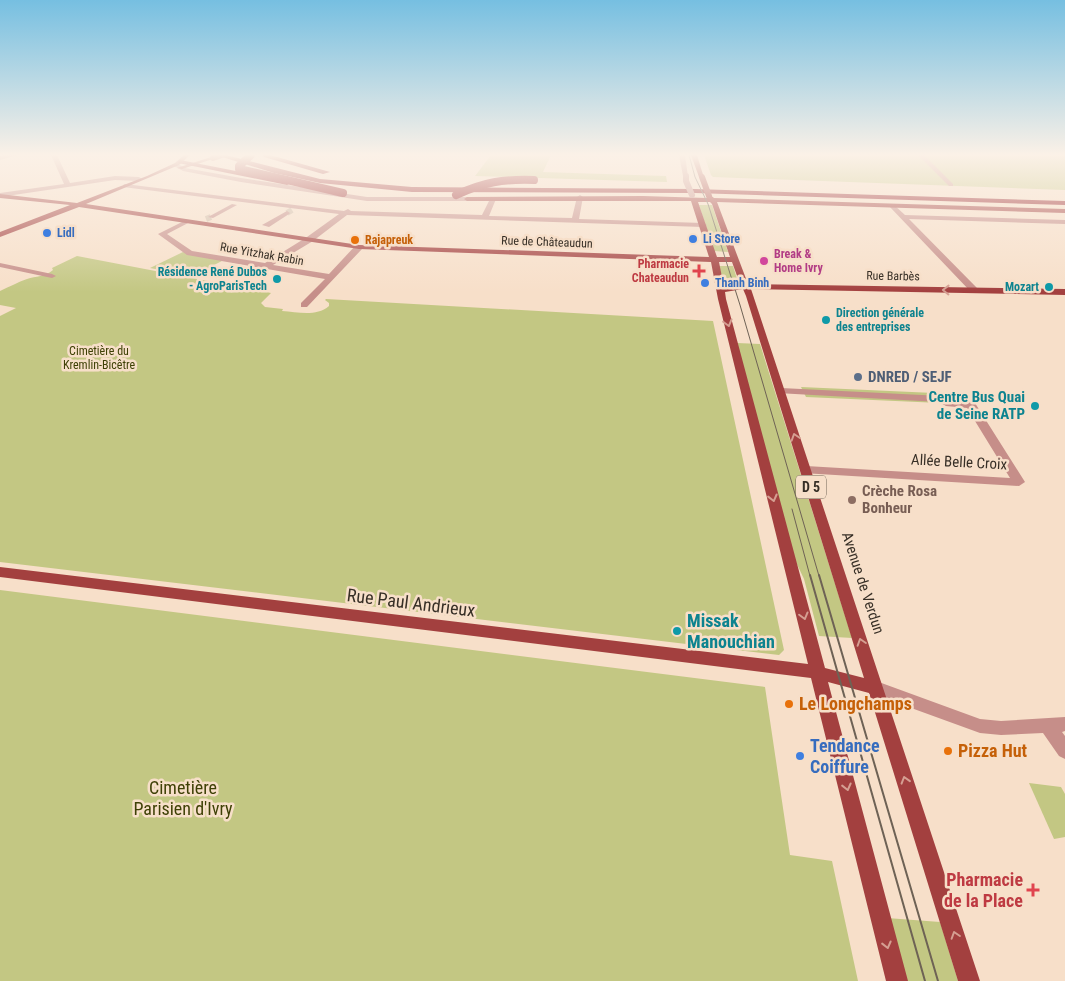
<svg xmlns="http://www.w3.org/2000/svg" width="1065" height="981" viewBox="0 0 1065 981" font-family="'Roboto Condensed',sans-serif">
  <rect width="100%" height="100%" fill="#f7dfc9"/>
  <g fill="#c3c783">
    <path d="M 491,155 L 551,155 L 543,172 L 666,176 L 667,182 L 475,176 Z"/>
    <path d="M 704,155 L 1065,155 L 1065,190 L 713,177 L 711,175 Z"/>
    <path d="M 699,205 L 712,205 L 728,252 L 714,251 Z"/>
    <path d="M 183,252 L 224,260 L 192,276 L 150,268 Z"/>
    <path d="M 77,256 L 271,293 L 261,303 L 265,307 L 283,309 L 282,311 C 298,312 316,317 329,306 L 329,303 L 325,300 L 326,299 L 713,321 L 784,650 L 779,655 L 0,562 L 0,316 L 16,308 L 0,305 L 0,291 C 9,287 18,282 27,279 C 36,276 45,277 53,270 L 52,268 Z"/>
    <path d="M 719,266 L 733,266 L 739,285 L 725,287 Z"/>
    <path d="M 737,343 L 760,344 L 852,638 L 819,636 L 804,579 L 794,558 Z"/>
    <path d="M 801,387 L 934,393 L 940,403 L 806,397 Z"/>
    <path d="M 0,590 L 765,687 L 790,855 L 832,861 L 858,981 L 0,981 Z"/>
    <path d="M 1029,783 L 1061,787 L 1065,794 L 1065,837 L 1054,839 Z"/>
    <path d="M 887,918 L 940,922 L 958,981 L 904,981 Z"/>
  </g>
  <g fill="none" stroke-linecap="round" stroke-linejoin="round">
    <g stroke="#d1bca8" stroke-width="6" stroke-dasharray="6 3" stroke-linecap="butt">
      <path d="M 287,213 L 292,210"/>
      <path d="M 206,219 L 211,217"/>
    </g>
    <g fill="#c68e89" fill-rule="evenodd">
      <path d="M 6,155 L 18,155 L 0,160 L 0,156 Z"/>
      <path d="M 51,155 L 57,155 L 70,183 L 115,176 L 139,177 L 142,179 L 139,181 L 115,180 L 0,197 L 0,193 L 64,184 Z"/>
      <path d="M 679,155 L 685,155 L 688,177 L 683,176 Z"/>
      <path d="M 918,155 L 924,155 L 953,184 L 953,186 L 949,186 Z"/>
      <path d="M 176,163 L 185,168 L 241,178 L 367,197 L 467,197 L 470,199 L 467,201 L 367,201 L 241,182 L 183,171 L 174,166 Z"/>
      <path d="M 125,184 L 344,211 L 348,209 L 351,211 L 482,215 L 490,199 L 493,197 L 496,199 L 489,216 L 572,218 L 577,197 L 580,195 L 583,197 L 579,219 L 703,223 L 707,225 L 703,227 L 347,215 L 313,241 L 273,265 L 329,274 L 356,245 L 362,245 L 362,249 L 307,307 L 301,307 L 301,303 L 325,279 L 187,255 L 158,234 L 186,220 L 190,220 L 190,222 L 167,234 L 192,251 L 265,263 L 307,237 L 339,214 L 123,187 L 123,185 Z"/>
      <path d="M 232,204 L 237,205 L 213,218 L 208,217 Z"/>
      <path d="M 889,204 L 893,204 L 905,215 L 1065,220 L 1065,224 L 909,219 L 977,288 L 978,290 L 974,293 L 971,292 L 889,206 Z"/>
      <path d="M 287,211 L 290,213 L 289,214 L 269,227 L 262,225 Z"/>
      <path d="M 0,263 L 52,274 L 56,276 L 52,278 L 0,267 Z"/>
      <path d="M 781,388 L 942,396 L 949,400 L 975,403 L 1025,482 L 1019,486 L 802,473 L 800,470 L 806,466 L 1010,478 L 967,408 L 946,406 L 939,402 L 777,393 L 776,391 L 777,389 Z"/>
      <path d="M 876,681 L 980,719 L 1001,721 L 1065,717 L 1065,731 L 1062,732 L 1065,736 L 1065,759 L 1059,756 L 1043,733 L 1001,735 L 980,733 L 870,693 L 868,688 L 870,683 Z"/>
    </g>
    <g fill="#a3403f" fill-rule="evenodd">
      <path d="M 184,155 L 190,155 L 179,165 L 86,204 L 359,245 L 709,257 L 691,201 L 467,201 L 464,199 L 467,197 L 643,196 L 707,198 L 706,196 L 709,194 L 714,198 L 1065,209 L 1065,213 L 717,202 L 748,284 L 1065,289 L 1065,295 L 751,289 L 980,981 L 958,981 L 869,693 L 828,682 L 908,981 L 886,981 L 811,678 L 0,577 L 0,567 L 808,664 L 718,299 L 711,262 L 359,249 L 79,207 L 0,237 L 0,232 L 70,205 L 0,198 L 0,194 L 77,203 L 147,176 L 175,163 ZM 698,202 L 710,202 L 712,204 L 730,257 L 717,257 ZM 719,262 L 732,262 L 740,284 L 724,287 ZM 743,289 L 746,296 L 864,678 L 825,668 L 726,299 L 725,292 Z"/>
      <path d="M 691,155 L 697,155 L 704,178 L 699,177 Z"/>
      <path d="M 211,157 L 216,158 L 182,169 L 177,168 Z"/>
    </g>
    <g fill="#931b23" fill-rule="evenodd">
      <path d="M 216,155 L 226,155 L 320,179 L 412,187 L 695,189 L 1065,201 L 1065,205 L 695,193 L 412,192 L 320,183 L 274,173 Z"/>
      <path d="M 263,155 L 270,155 L 330,172 L 323,174 L 264,157 Z"/>
      <path d="M 180,160 L 287,181 L 291,183 L 287,185 L 178,163 L 178,161 Z"/>
    </g>
    <g stroke="#6e6255" stroke-width="1">
      <path d="M 689,155 L 695,177 L 708,204 L 740,305 L 819,576"/>
      <path d="M 792,509 L 810,576"/>
    </g>
    <g stroke="#6e6255" stroke-width="2">
      <path d="M 810,575 L 925,981"/>
      <path d="M 819,575 L 938,981"/>
    </g>
    <path stroke="#c68e89" stroke-width="6" d="M 686,176 L 686,181 L 692,195"/>
    <g stroke="#a3403f" stroke-width="6">
      <path d="M 213,158 L 222,155"/>
      <path d="M 702,177 L 709,196"/>
    </g>
    <g stroke="#931b23" stroke-width="8">
      <path d="M 251,155 L 239,166 L 239,169 L 343,193"/>
      <path d="M 456,195 C 484,182 503,179 534,180"/>
    </g>
  </g>
  <defs><path id="oneway-chevron" d="M-2-3.5L2.5 0L-2 3.5" fill="none" stroke-width="1.6" stroke-linecap="round" stroke-linejoin="round" transform="scale(1.25)"/></defs>
  <g stroke="#d59f92">
    <use href="#oneway-chevron" transform="translate(946 290) rotate(-179)"/>
    <use href="#oneway-chevron" transform="translate(728 323) rotate(75)"/>
    <use href="#oneway-chevron" transform="translate(795 437) rotate(-108)"/>
    <use href="#oneway-chevron" transform="translate(773 498) rotate(76)"/>
    <use href="#oneway-chevron" transform="translate(804 616) rotate(75)"/>
    <use href="#oneway-chevron" transform="translate(861 642) rotate(-108)"/>
    <use href="#oneway-chevron" transform="translate(905 780) rotate(-107)"/>
    <use href="#oneway-chevron" transform="translate(847 787) rotate(76)"/>
    <use href="#oneway-chevron" transform="translate(955 935) rotate(-108)"/>
    <use href="#oneway-chevron" transform="translate(887 945) rotate(76)"/>
  </g>
  <linearGradient id="sky" x2="0" y2="1"><stop stop-color="#76bfe1"/><stop offset="0.53" stop-color="#fbf1e7"/><stop offset="1" stop-color="#fbf1e7" stop-opacity="0"/></linearGradient>
  <rect width="1065" height="292" fill="url(#sky)"/>
  <g fill="#3f7fe0" stroke="#f7dfc9" stroke-width="2">
    <circle cx="47" cy="233" r="5"/>
    <circle cx="693" cy="239" r="5"/>
    <circle cx="705" cy="283" r="5"/>
    <circle cx="800" cy="756" r="5"/>
  </g>
  <g fill="#e8710a" stroke="#f7dfc9" stroke-width="2">
    <circle cx="355" cy="240" r="5"/>
    <circle cx="789" cy="704" r="5"/>
    <circle cx="948" cy="751" r="5"/>
  </g>
  <circle fill="#d1479c" stroke="#f7dfc9" stroke-width="2" cx="764" cy="261" r="5"/>
  <g fill="#e0444e" stroke="#f7dfc9" stroke-width="2">
    <path d="M696.5 263.5h5v5h5v5h-5v5h-5v-5h-5v-5h5z"/>
    <path d="M1030.5 882.5h5v5h5v5h-5v5h-5v-5h-5v-5h5z"/>
  </g>
  <g fill="#0f9aa8" stroke="#f7dfc9" stroke-width="2">
    <circle cx="277" cy="279" r="5"/>
    <circle cx="1049" cy="287" r="5"/>
    <circle cx="826" cy="320" r="5"/>
    <circle cx="1035" cy="406" r="5"/>
    <circle cx="677" cy="631" r="5"/>
  </g>
  <circle fill="#5c6f8a" stroke="#f7dfc9" stroke-width="2" cx="858" cy="377" r="5"/>
  <circle fill="#8d6e63" stroke="#f7dfc9" stroke-width="2" cx="852" cy="500" r="5"/>
  <g text-anchor="middle" stroke-width="5" stroke-linejoin="round" paint-order="stroke">
    <g font-size="12" font-weight="bold" fill="#366cbe" stroke="#f7dfc9" text-anchor="start">
      <text x="57" y="237">Lidl</text>
      <text x="703" y="243">Li Store</text>
      <text x="715" y="287">Thanh Binh</text>
    </g>
    <g font-size="12" font-weight="bold" fill="#c56008" stroke="#f7dfc9" text-anchor="start">
      <text x="365" y="244">Rajapreuk</text>
    </g>
    <g font-size="12" fill="#372f26" stroke="#f7dfc9">
      <text transform="translate(547 242) rotate(2)" y="4">Rue de Châteaudun</text>
      <text transform="translate(262 254) rotate(10)" y="4">Rue Yitzhak Rabin</text>
      <text transform="translate(893 276) rotate(1)" y="4">Rue Barbès</text>
    </g>
    <g font-size="12" font-weight="bold" fill="#b23c85" stroke="#f7dfc9" text-anchor="start">
      <text x="774" y="258">Break &amp;<tspan x="774" dy="14">Home Ivry</tspan></text>
    </g>
    <g font-size="12" font-weight="bold" fill="#be3a42" stroke="#f7dfc9" text-anchor="end">
      <text x="689" y="268">Pharmacie<tspan x="689" dy="14">Chateaudun</tspan></text>
    </g>
    <g font-size="12" font-weight="bold" fill="#0d838f" stroke="#f7dfc9" text-anchor="end">
      <text x="267" y="276">Résidence René Dubos<tspan x="267" dy="14">- AgroParisTech</tspan></text>
      <text x="1039" y="291">Mozart</text>
      <text x="836" y="317" text-anchor="start">Direction générale<tspan x="836" dy="14">des entreprises</tspan></text>
    </g>
    <g font-size="12" fill="#3e4005" stroke="#f7dfc9">
      <text x="99" y="355">Cimetière du<tspan x="99" dy="14">Kremlin-Bicêtre</tspan></text>
    </g>
    <rect fill="#f7dfc9" stroke="#716457" stroke-width="1" x="796" y="475.5" width="30" height="23" rx="4"/>
    <g font-size="14" font-weight="bold" fill="#372f26">
      <text x="811" y="492">D 5</text>
    </g>
    <g font-size="15" font-weight="bold" fill="#4e5e75" stroke="#f7dfc9" text-anchor="start">
      <text x="868" y="382">DNRED / SEJF</text>
    </g>
    <g font-size="15" font-weight="bold" fill="#0d838f" stroke="#f7dfc9" text-anchor="end">
      <text x="1025" y="402">Centre Bus Quai<tspan x="1025" dy="17">de Seine RATP</tspan></text>
    </g>
    <g font-size="15" fill="#372f26" stroke="#f7dfc9">
      <text transform="translate(959 462) rotate(3)" y="5">Allée Belle Croix</text>
      <text transform="translate(863 583) rotate(72)" y="5">Avenue de Verdun</text>
    </g>
    <g font-size="15" font-weight="bold" fill="#785e54" stroke="#f7dfc9" text-anchor="start">
      <text x="862" y="496">Crèche Rosa<tspan x="862" dy="17">Bonheur</tspan></text>
    </g>
    <g font-size="18" fill="#372f26" stroke="#f7dfc9">
      <text transform="translate(411 603) rotate(7)" y="6">Rue Paul Andrieux</text>
    </g>
    <g font-size="18" font-weight="bold" fill="#0d838f" stroke="#f7dfc9" text-anchor="start">
      <text x="687" y="627">Missak<tspan x="687" dy="21">Manouchian</tspan></text>
    </g>
    <g font-size="18" font-weight="bold" fill="#c56008" stroke="#f7dfc9" text-anchor="start">
      <text x="799" y="710">Le Longchamps</text>
      <text x="958" y="757">Pizza Hut</text>
    </g>
    <g font-size="18" font-weight="bold" fill="#366cbe" stroke="#f7dfc9" text-anchor="start">
      <text x="810" y="752">Tendance<tspan x="810" dy="21">Coiffure</tspan></text>
    </g>
    <g font-size="18" fill="#3e4005" stroke="#f7dfc9">
      <text x="183" y="794">Cimetière<tspan x="183" dy="21">Parisien d'Ivry</tspan></text>
    </g>
    <g font-size="18" font-weight="bold" fill="#be3a42" stroke="#f7dfc9" text-anchor="end">
      <text x="1023" y="886">Pharmacie<tspan x="1023" dy="21">de la Place</tspan></text>
    </g>
  </g>
</svg>
